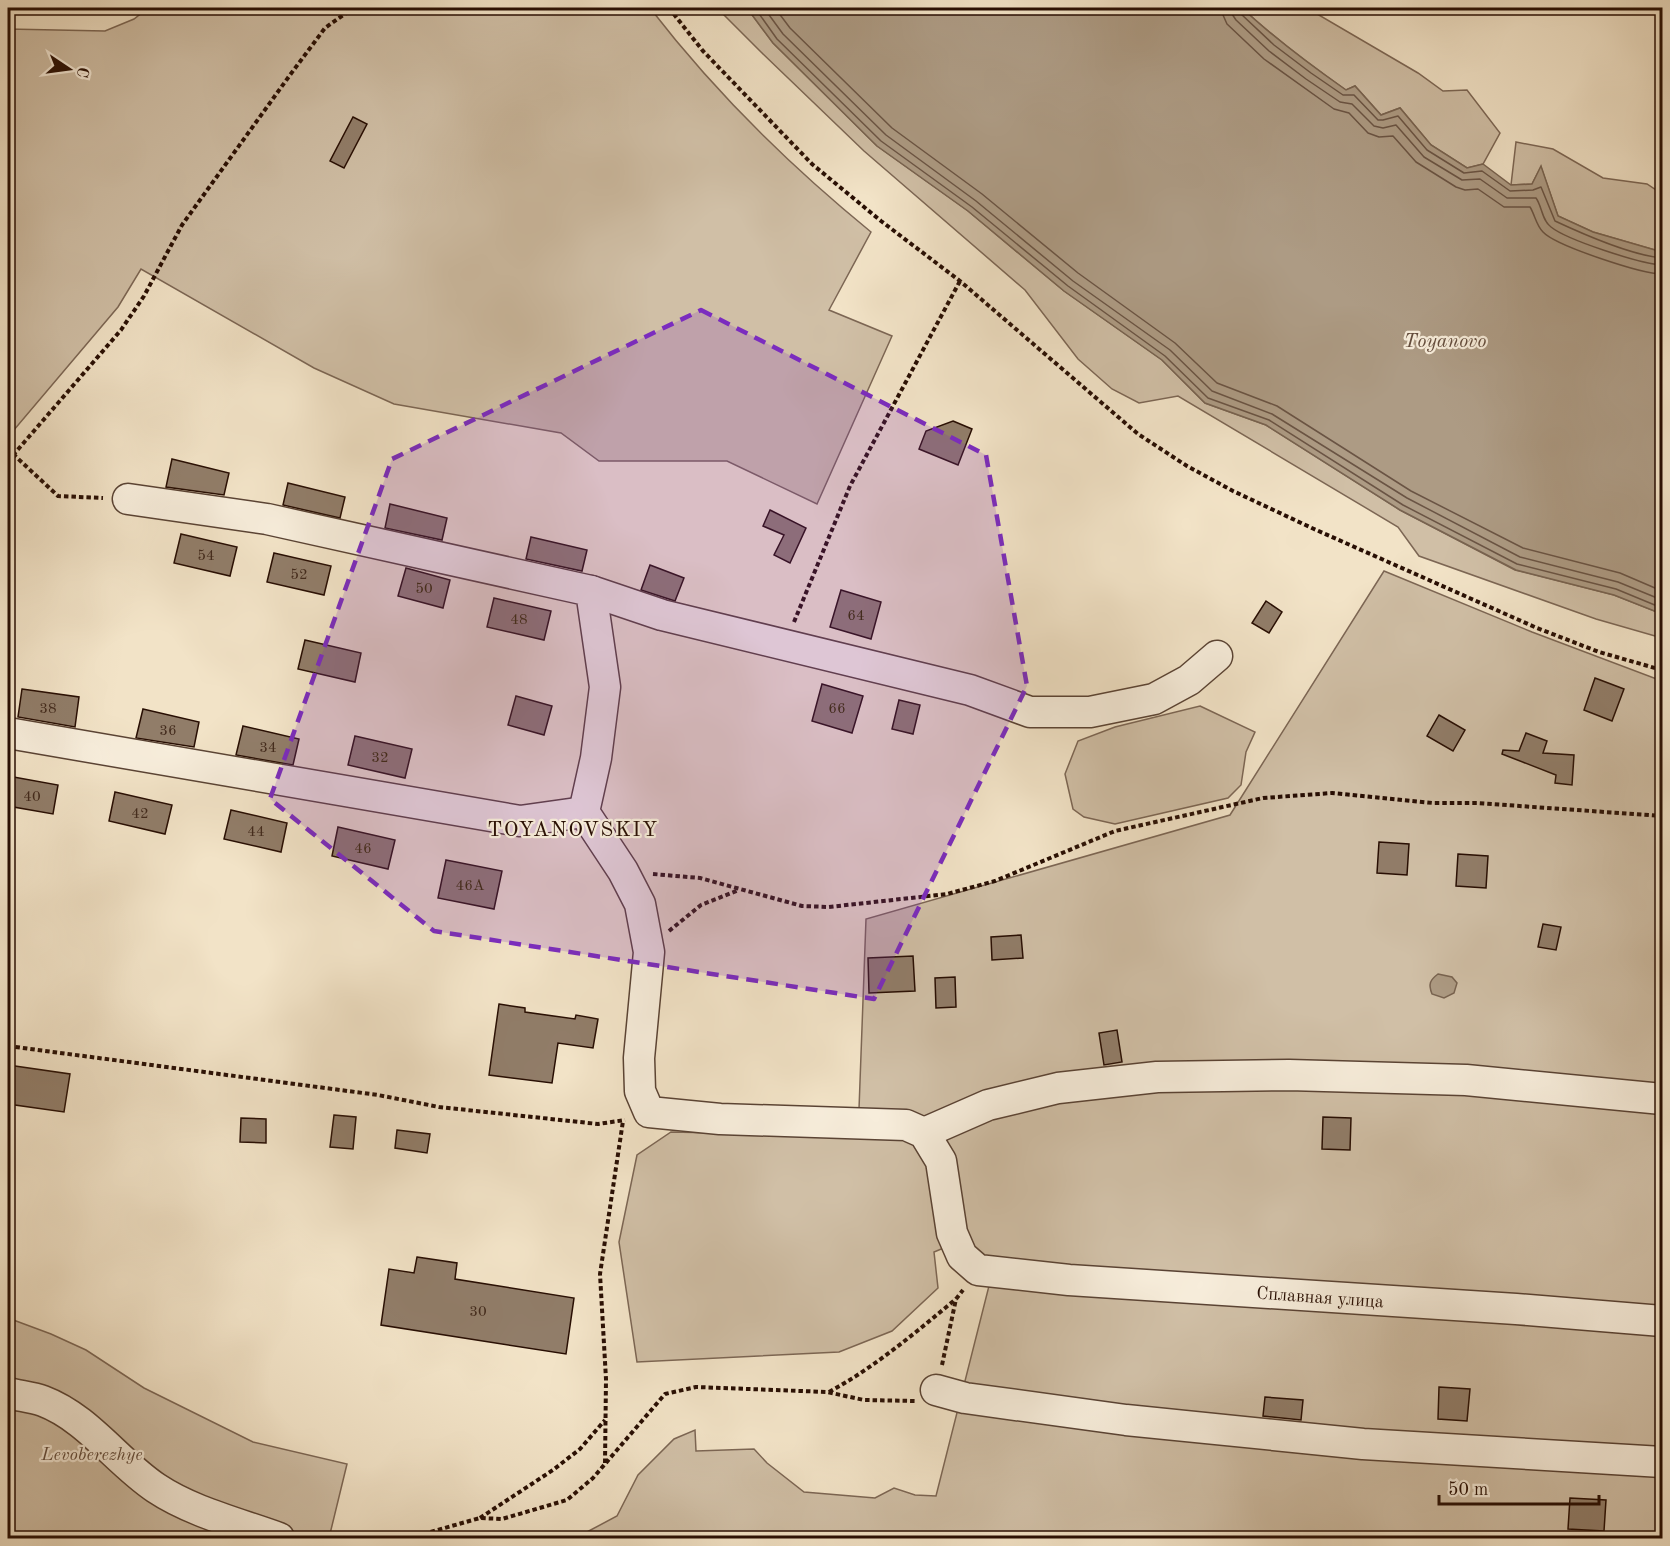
<svg xmlns="http://www.w3.org/2000/svg" width="1670" height="1546" viewBox="0 0 1670 1546" font-family="'Old Standard TT',serif">
  <rect width="100%" height="100%" fill="#f2e3c7"/>
  <filter id="stains"><feTurbulence type="fractalNoise" baseFrequency=".00333" numOctaves="4"/><feColorMatrix values="0 0 0 0 .2 0 0 0 0 .09 0 0 0 0 .02 0 0 0 .5 -.17"/></filter>
  <radialGradient id="worn" r=".72"><stop offset=".6" stop-color="#630" stop-opacity="0"/><stop offset="1" stop-color="#630" stop-opacity=".3"/></radialGradient>
  <g fill="#d0bfa6" stroke="#7c6654" stroke-width="1.5">
    <path d="M 148,8 L 650,8 C 714,91 790,166 871,232 L 829,310 L 892,336 L 817,504 L 727,461 L 599,461 L 561,433 L 394,404 L 314,368 L 141,269 L 118,307 L 8,437 L 8,29 L 105,31 L 134,19 Z"/>
    <path d="M 717,8 L 747,8 L 773,43 L 877,146 L 968,211 L 1064,291 L 1162,360 L 1205,403 L 1266,425 L 1400,510 L 1515,570 L 1614,595 L 1662,614 L 1662,638 L 1596,619 L 1419,556 L 1398,527 L 1178,396 L 1139,403 L 1112,389 L 1078,359 L 1025,290 L 864,151 L 761,52 Z"/>
    <path d="M 1242,8 L 1307,8 L 1418,73 L 1443,91 L 1467,90 L 1500,133 L 1483,164 L 1467,168 L 1431,145 L 1400,108 L 1381,115 L 1355,86 L 1346,90 C 1308,64 1276,39 1242,8 Z"/>
    <path d="M 1516,142 L 1553,149 L 1603,178 L 1647,184 L 1662,194 L 1662,252 L 1593,232 L 1558,216 L 1541,167 L 1532,184 L 1511,185 Z"/>
    <path d="M 1384,571 L 1532,632 L 1662,681 L 1662,1538 L 560,1538 L 585,1533 L 617,1516 L 638,1475 L 674,1439 L 695,1430 L 696,1451 L 754,1449 L 767,1463 L 804,1492 L 875,1498 L 894,1488 L 915,1495 L 936,1496 L 993,1270 L 963,1240 L 934,1252 L 938,1288 L 892,1331 L 839,1352 L 637,1362 L 619,1242 L 637,1155 L 671,1132 L 858,1136 L 866,919 L 1230,815 Z"/>
    <path d="M 1200,706 L 1255,732 L 1246,752 L 1241,785 L 1228,798 L 1115,824 L 1084,817 L 1073,809 L 1065,774 L 1078,741 L 1115,727 Z"/>
    <path d="M 8,1318 L 51,1334 L 86,1350 L 144,1388 L 253,1442 L 347,1464 L 329,1538 L 8,1538 Z"/>
  </g>
  <g fill="#ad9b84" stroke="#786350" stroke-width="1.5">
    <path d="M 747,8 L 1242,8 C 1275,39 1309,64 1346,90 L 1355,86 L 1381,115 L 1400,108 L 1431,145 L 1467,168 L 1483,164 L 1511,185 L 1532,184 L 1541,166 L 1558,216 L 1593,232 L 1662,252 L 1662,614 L 1614,595 L 1516,570 L 1400,510 L 1266,425 L 1205,403 L 1162,360 L 1064,291 L 968,211 L 877,146 L 773,43 Z"/>
    <path d="M 1438,974 L 1452,977 L 1457,983 L 1454,993 L 1444,998 L 1432,994 C 1428,984 1430,980 1438,974 Z"/>
  </g>
  <g fill="none" stroke-linecap="round" stroke-linejoin="round">
    <g stroke="#6a5444" stroke-width="1.5">
      <path d="M 755,8 L 777,39 L 881,141 L 972,207 L 1068,286 L 1165,356 L 1208,398 L 1269,420 L 1403,505 L 1517,564 L 1616,589 L 1662,608"/>
      <path d="M 764,8 L 783,34 L 886,135 L 976,201 L 1073,281 L 1170,350 L 1212,391 L 1272,414 L 1407,498 L 1520,557 L 1618,582 L 1662,600"/>
      <path d="M 775,8 L 790,28 L 892,128 L 982,194 L 1078,273 L 1175,343 L 1217,383 L 1277,406 L 1411,491 L 1523,548 L 1620,573 L 1662,591"/>
      <path d="M 1222,8 L 1223,15 L 1227,24 L 1264,59 L 1334,109 L 1349,113 L 1368,133 L 1379,137 L 1393,136 L 1416,162 L 1456,187 L 1465,190 L 1478,189 L 1504,207 L 1530,207 C 1535,215 1536,225 1543,232 C 1556,246 1642,274 1662,274"/>
      <path d="M 1231,8 L 1232,14 L 1236,20 L 1269,51 L 1306,79 L 1340,102 L 1352,104 L 1374,126 L 1383,128 L 1396,125 L 1424,157 L 1462,180 L 1480,179 L 1507,198 L 1536,198 C 1542,206 1542,221 1551,227 C 1567,240 1641,264 1662,265"/>
      <path d="M 1239,8 L 1241,14 L 1274,45 L 1311,73 L 1343,95 L 1354,95 L 1378,120 L 1383,120 L 1398,116 L 1427,150 L 1464,173 L 1482,171 L 1510,191 L 1533,190 L 1541,187 L 1555,221 C 1585,235 1630,255 1662,258"/>
    </g>
  </g>
  <g fill="#917d69" stroke="#280e03" stroke-width="1.5">
    <path d="M 353,117 L 367,124 L 344,168 L 330,161 Z"/>
    <path d="M 953,421 L 972,429 L 958,465 L 919,449 L 926,431 Z"/>
    <path d="M 172,459 L 229,473 L 224,495 L 166,487 Z"/>
    <path d="M 288,483 L 345,497 L 340,518 L 283,505 Z"/>
    <path d="M 390,504 L 447,518 L 442,540 L 385,528 Z"/>
    <path d="M 770,510 L 806,528 L 790,563 L 774,555 L 784,535 L 763,526 Z"/>
    <path d="M 181,534 L 237,547 L 230,576 L 174,563 Z"/>
    <path d="M 531,537 L 587,550 L 582,571 L 526,559 Z"/>
    <path d="M 274,553 L 331,566 L 324,595 L 267,582 Z"/>
    <path d="M 650,565 L 684,578 L 675,601 L 641,590 Z"/>
    <path d="M 406,568 L 450,580 L 443,608 L 398,596 Z"/>
    <path d="M 841,590 L 881,602 L 871,639 L 830,627 Z"/>
    <path d="M 494,598 L 551,611 L 544,640 L 487,627 Z"/>
    <path d="M 1266,601 L 1282,612 L 1269,633 L 1252,623 Z"/>
    <path d="M 305,640 L 361,653 L 355,682 L 298,669 Z"/>
    <path d="M 1595,678 L 1624,689 L 1612,721 L 1584,710 Z"/>
    <path d="M 822,684 L 863,696 L 852,733 L 812,721 Z"/>
    <path d="M 22,689 L 79,697 L 75,727 L 18,717 Z"/>
    <path d="M 516,696 L 552,706 L 544,735 L 508,725 Z"/>
    <path d="M 899,700 L 920,705 L 913,734 L 892,729 Z"/>
    <path d="M 143,709 L 199,722 L 194,747 L 136,738 Z"/>
    <path d="M 1439,715 L 1465,730 L 1453,751 L 1427,736 Z"/>
    <path d="M 243,726 L 299,739 L 293,765 L 236,755 Z"/>
    <path d="M 1526,733 L 1547,741 L 1543,753 L 1574,755 L 1572,785 L 1555,783 L 1556,775 L 1502,754 L 1503,750 L 1519,751 Z"/>
    <path d="M 355,736 L 412,749 L 405,778 L 348,765 Z"/>
    <path d="M 8,776 L 58,785 L 53,814 L 8,806 Z"/>
    <path d="M 115,792 L 172,805 L 165,834 L 109,821 Z"/>
    <path d="M 231,810 L 287,823 L 281,852 L 224,839 Z"/>
    <path d="M 338,827 L 395,840 L 388,869 L 332,856 Z"/>
    <path d="M 1379,842 L 1409,844 L 1407,875 L 1377,873 Z"/>
    <path d="M 1458,854 L 1488,856 L 1486,888 L 1456,886 Z"/>
    <path d="M 446,860 L 502,871 L 494,909 L 438,898 Z"/>
    <path d="M 1543,924 L 1561,927 L 1556,950 L 1538,947 Z"/>
    <path d="M 1021,935 L 1023,958 L 992,960 L 991,937 Z"/>
    <path d="M 913,956 L 915,991 L 869,993 L 868,958 Z"/>
    <path d="M 955,977 L 956,1007 L 936,1008 L 935,978 Z"/>
    <path d="M 499,1004 L 525,1008 L 525,1012 L 575,1019 L 576,1015 L 598,1019 L 593,1048 L 558,1043 L 552,1083 L 489,1075 Z"/>
    <path d="M 1117,1030 L 1122,1062 L 1104,1065 L 1099,1033 Z"/>
    <path d="M 8,1065 L 70,1074 L 64,1112 L 8,1104 Z"/>
    <path d="M 334,1115 L 356,1117 L 353,1149 L 330,1147 Z"/>
    <path d="M 1323,1117 L 1351,1118 L 1350,1150 L 1322,1149 Z"/>
    <path d="M 241,1118 L 266,1119 L 266,1143 L 240,1142 Z"/>
    <path d="M 397,1130 L 430,1134 L 427,1153 L 395,1148 Z"/>
    <path d="M 417,1257 L 457,1263 L 455,1279 L 574,1298 L 566,1354 L 381,1325 L 389,1269 L 414,1273 Z"/>
    <path d="M 1439,1387 L 1470,1389 L 1467,1421 L 1438,1419 Z"/>
    <path d="M 1265,1397 L 1303,1400 L 1301,1420 L 1263,1416 Z"/>
    <path d="M 1570,1498 L 1606,1500 L 1604,1531 L 1568,1529 Z"/>
  </g>
  <g fill="none" stroke-linecap="round" stroke-linejoin="round">
    <defs>
      <g id="minor">
        <path d="M 128,499 L 267,519 L 591,591 L 605,687 L 596,758 L 584,812 L 623,871 L 640,904 L 649,952 L 639,1058 L 640,1091 L 649,1112 L 720,1119 L 906,1125 L 924,1133 L 941,1161 L 952,1233 L 962,1256 L 978,1270 L 1069,1280 L 1516,1309 L 1662,1321"/>
        <path d="M 591,591 L 662,615 L 970,690 L 1030,712 L 1090,712 L 1154,699 L 1189,680 L 1217,656"/>
        <path d="M 8,733 L 520,821 L 584,812"/>
        <path d="M 924,1133 L 988,1105 L 1058,1088 L 1157,1077 L 1289,1075 L 1466,1080 L 1662,1099"/>
        <path d="M 936,1390 L 965,1398 L 1126,1420 L 1363,1444 L 1662,1462"/>
        <path d="M 8,1393 C 19,1396 32,1397 43,1401 C 88,1418 117,1462 156,1488 C 192,1512 238,1523 279,1538"/>
      </g>
    </defs>
    <use href="#minor" stroke="#5a4334" stroke-width="33"/>
    <g stroke="#280e03" stroke-width="4" stroke-dasharray="4.5 3" stroke-linecap="butt">
      <path d="M 669,8 L 703,51 L 812,164 L 881,221 L 960,281 L 1138,434 L 1187,466 L 1233,491 L 1314,529 L 1537,628 L 1599,652 L 1662,670"/>
      <path d="M 13,454 L 58,496 L 103,498"/>
      <path d="M 8,461 L 121,330 L 144,296 L 182,225 L 290,75 L 325,28 L 353,8"/>
      <path d="M 794,622 L 850,486 L 960,281"/>
      <path d="M 653,874 L 700,878 L 802,906 L 829,907 L 947,894 L 995,881 L 1115,831 L 1263,798 L 1332,793 L 1433,803 L 1477,803 L 1662,816"/>
      <path d="M 669,931 L 701,905 L 739,890"/>
      <path d="M 8,1046 L 378,1095 L 439,1107 L 598,1124 L 625,1120"/>
      <path d="M 942,1365 L 956,1299 L 963,1290"/>
      <path d="M 829,1392 C 875,1367 915,1333 956,1299"/>
      <path d="M 605,1463 L 606,1379 L 600,1274 L 623,1121"/>
      <path d="M 480,1518 L 553,1470 L 580,1449 L 605,1420"/>
      <path d="M 409,1538 L 480,1518 L 502,1519 L 567,1500 L 593,1478 L 665,1394 L 696,1387 L 827,1392 L 864,1400 L 916,1401"/>
    </g>
    <use href="#minor" stroke="#f7eddb" stroke-width="30"/>
  </g>
  <path fill="#7b2cbf" fill-opacity="0.2" stroke="#7b2cbf" stroke-width="4.5" stroke-dasharray="12 8" stroke-linejoin="round" d="M 701,310 L 986,455 L 1027,686 L 874,999 L 434,931 L 270,799 L 392,459 Z"/>
  <g text-anchor="middle" stroke-width="4.5" stroke-linejoin="round" paint-order="stroke">
    <g font-size="15" fill="#422a1c">
      <text x="206" y="560">54</text>
      <text x="299" y="579">52</text>
      <text x="424" y="593">50</text>
      <text x="856" y="620">64</text>
      <text x="519" y="624">48</text>
      <text x="48" y="713">38</text>
      <text x="837" y="713">66</text>
      <text x="168" y="735">36</text>
      <text x="268" y="752">34</text>
      <text x="380" y="762">32</text>
      <text x="32" y="801">40</text>
      <text x="140" y="818">42</text>
      <text x="256" y="836">44</text>
      <text x="363" y="853">46</text>
      <text x="470" y="890">46А</text>
      <text x="478" y="1316">30</text>
    </g>
    <g font-size="18" fill="#280e03" stroke="#f7eddb">
      <text transform="translate(1320 1297) rotate(4)" y="6">Сплавная улица</text>
    </g>
    <g font-size="18" font-style="italic" fill="#634c3c" stroke="#f7eddb">
      <text x="92" y="1460">Levoberezhye</text>
    </g>
    <g font-size="20" font-style="italic" fill="#644d3d" stroke="#f7eddb">
      <text x="1445" y="347">Toyanovo</text>
    </g>
    <g font-size="21" letter-spacing="1.5" fill="#280e03" stroke="#f7eddb">
      <text x="573" y="836">TOYANOVSKIY</text>
    </g>
  </g>
  <rect width="1670" height="1546" fill="none" stroke="#f2e3c7" stroke-width="30"/>
  <rect x="9" y="9" width="1652" height="1528" fill="none" stroke="#280e03" stroke-width="3"/>
  <rect x="15" y="15" width="1640" height="1516" fill="none" stroke="#280e03" stroke-width="1.5"/>
  <g transform="translate(69 69) rotate(103)" stroke="#f7eddb" stroke-width="4.5" paint-order="stroke">
  <path d="M0-4.5L10 22L0 15L-10 22Z" fill="#280e03"/>
  <text y="-9" font-size="16" font-weight="bold" text-anchor="middle" fill="#280e03">С</text>
  </g>
  <path d="M1439 1495v9h160v-9" fill="none" stroke="#280e03" stroke-width="3"/>
  <text x="1448" y="1495" font-size="18" fill="#280e03" stroke="#f7eddb" stroke-width="4.5" paint-order="stroke">50 m</text>
  <rect width="100%" height="100%" filter="url(#stains)"/>
  <rect width="100%" height="100%" fill="url(#worn)"/>
</svg>
